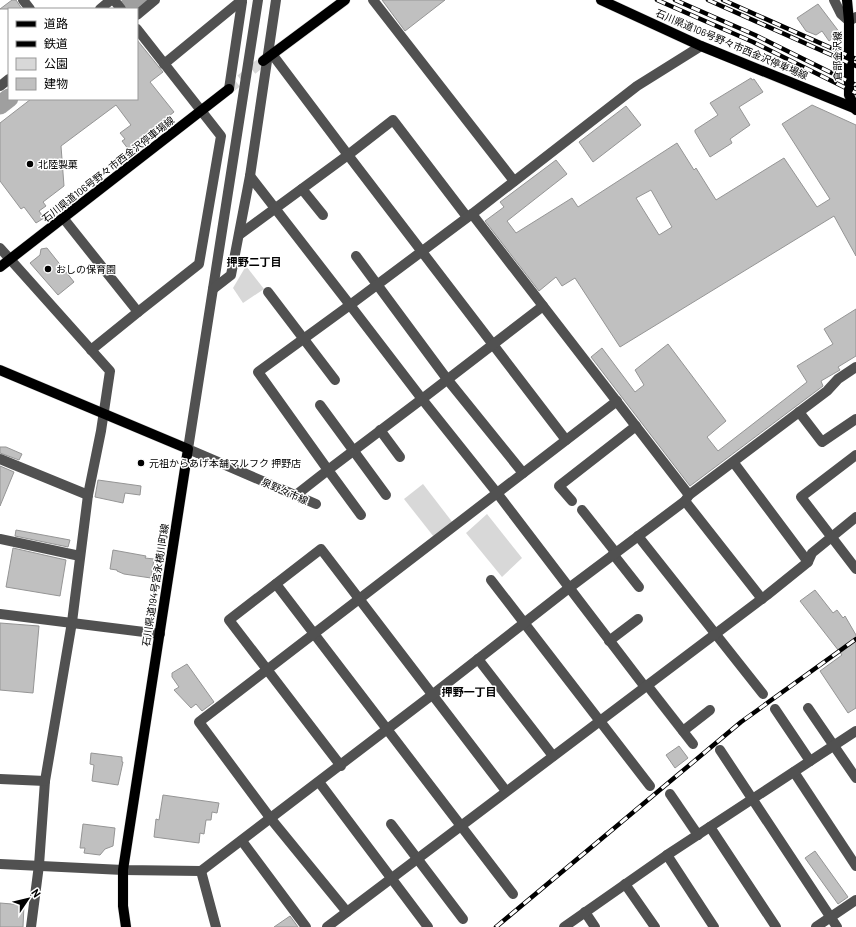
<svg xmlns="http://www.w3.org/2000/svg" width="856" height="927" viewBox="0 0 856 927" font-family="Barlow,'Noto Sans JP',sans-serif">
  <rect width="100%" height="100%" fill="#fff"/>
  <g fill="#d8d8d8">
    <path d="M 246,266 L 264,289 L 243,303 L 233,288 Z"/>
    <path d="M 423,484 L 453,523 L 434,537 L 404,499 Z"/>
    <path d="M 487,514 L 522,558 L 502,577 L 466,533 Z"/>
  </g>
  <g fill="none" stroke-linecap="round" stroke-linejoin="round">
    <g stroke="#9f9f9f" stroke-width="19">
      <path d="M 126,9 L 138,0"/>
      <path d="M 0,105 L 9,98"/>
    </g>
  </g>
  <g fill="#c0c0c0" stroke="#959595" fill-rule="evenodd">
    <path d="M 12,0 L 16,0 L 22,9 L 0,9 Z"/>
    <path d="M 382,0 L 445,0 L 405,31 Z"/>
    <path d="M 818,4 L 840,33 L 829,41 L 822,31 L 816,35 L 806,31 L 797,18 Z"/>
    <path d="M 137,40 L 163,72 L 150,82 L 174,112 L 146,134 L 151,140 L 132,154 L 122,141 L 125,139 L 120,133 L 131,125 L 116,105 L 61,146 L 64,186 L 43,202 L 46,206 L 39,211 L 44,218 L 36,223 L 24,207 L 21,209 L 0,181 L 0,123 L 31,99 L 137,99 Z"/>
    <path d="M 751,78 L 752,80 L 754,79 L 763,92 L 739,107 L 750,125 L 730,139 L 732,143 L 710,157 L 695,132 L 695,130 L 718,115 L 710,103 Z"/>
    <path d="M 812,105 L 856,125 L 856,256 L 834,216 L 620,347 L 575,278 L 562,286 L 556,277 L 539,291 L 485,221 L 504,207 L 500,202 L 556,160 L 567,174 L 507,221 L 516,233 L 572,198 L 578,207 L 677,143 L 694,170 L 696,168 L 716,200 L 784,158 L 817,207 L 830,199 L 782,124 ZM 651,190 L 672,227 L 659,235 L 636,198 Z"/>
    <path d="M 626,106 L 641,125 L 593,162 L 579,142 Z"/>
    <path d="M 47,248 L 74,282 L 58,295 L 30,263 L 40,255 L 41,249 Z"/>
    <path d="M 856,309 L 856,356 L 838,367 L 840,370 L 821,381 L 823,386 L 690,486 L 591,357 L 602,348 L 635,392 L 644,385 L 635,370 L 668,344 L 726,421 L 707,437 L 718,451 L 807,382 L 797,366 L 833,344 L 824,329 Z"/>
    <path d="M 0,447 L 6,447 L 22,454 L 19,460 L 0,453 Z"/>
    <path d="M 0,466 L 14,472 L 0,506 Z"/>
    <path d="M 98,480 L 141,486 L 140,495 L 125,493 L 123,503 L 95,497 Z"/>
    <path d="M 16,530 L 70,540 L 68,547 L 15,536 Z"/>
    <path d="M 13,548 L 66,560 L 60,596 L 6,587 Z"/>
    <path d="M 113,550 L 146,556 L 145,558 L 154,559 L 151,578 L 124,574 L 117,571 L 117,570 L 110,569 Z"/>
    <path d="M 815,590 L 833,613 L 837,610 L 843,618 L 845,616 L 856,635 L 856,708 L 848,713 L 820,671 L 842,655 L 800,601 Z"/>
    <path d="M 0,623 L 39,626 L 33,693 L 0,690 Z"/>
    <path d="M 187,664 L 214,702 L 202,711 L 196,704 L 191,708 L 174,690 L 179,687 L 172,677 L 172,673 Z"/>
    <path d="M 679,746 L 688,758 L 675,768 L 666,755 Z"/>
    <path d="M 91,753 L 122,757 L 122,762 L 123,762 L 118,785 L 92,781 L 94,765 L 90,764 Z"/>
    <path d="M 163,795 L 219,803 L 217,813 L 212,812 L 211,820 L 206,820 L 204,834 L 200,833 L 199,843 L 154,837 L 156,819 L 159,820 Z"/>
    <path d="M 83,824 L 115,828 L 113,846 L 105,849 L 100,855 L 84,853 L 85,848 L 80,848 Z"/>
    <path d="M 815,851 L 848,897 L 838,904 L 805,858 Z"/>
    <path d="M 0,903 L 24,905 L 23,927 L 0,927 Z"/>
    <path d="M 290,916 L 298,927 L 274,927 Z"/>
  </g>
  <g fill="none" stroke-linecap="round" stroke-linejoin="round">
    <path stroke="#d9d9d9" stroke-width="10" stroke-dasharray="10 5" stroke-linecap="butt" d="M 229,89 L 263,61"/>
    <defs>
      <g id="major">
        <path d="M 601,0 L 701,46 L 854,108"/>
        <path d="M 847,0 L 849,21 L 849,95 L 856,110"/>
        <path d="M 263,61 L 345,0"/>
        <path d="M 0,267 L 229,89"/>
        <path d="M 0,370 L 188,449 L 123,870 L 123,906 L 126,927"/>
      </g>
    </defs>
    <use href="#major" stroke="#dbdbdb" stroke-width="11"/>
    <g stroke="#515151" stroke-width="10">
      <path d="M 23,0 L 30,9"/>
      <path d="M 114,0 L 121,9"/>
      <path d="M 258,0 L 188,449 L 316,504"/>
      <path d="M 373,0 L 514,181"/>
      <path d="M 834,0 L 841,14 L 849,21 L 856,17"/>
      <path d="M 100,9 L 111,0"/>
      <path d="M 137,15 L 155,0"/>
      <path d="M 272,54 L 348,155 L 393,120 L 467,217"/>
      <path d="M 164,64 L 242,0"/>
      <path d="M 0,86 L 9,79"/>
      <path d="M 229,89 L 242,2"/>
      <path d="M 250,176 L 276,0"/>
      <path d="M 302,189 L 323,215"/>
      <path d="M 472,214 L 637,86 L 701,46"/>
      <path d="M 64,219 L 138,312 L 199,264 L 221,136 L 137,29"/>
      <path d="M 239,235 L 348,155 L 566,440"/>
      <path d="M 0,248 L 110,371 L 101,431 L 88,495 L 72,622 L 45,781 L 39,865 L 31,927"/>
      <path d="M 356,256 L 447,379 L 523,473"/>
      <path d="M 213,289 L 231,275 L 250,176 L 350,305 L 472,214 L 689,495"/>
      <path d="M 268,292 L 335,380"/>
      <path d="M 91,350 L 138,312"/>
      <path d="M 320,405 L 386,495"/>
      <path d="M 799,412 L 822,442 L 856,419"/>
      <path d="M 380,430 L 400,457"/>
      <path d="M 856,455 L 801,497 L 856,569"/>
      <path d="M 0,459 L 88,495"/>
      <path d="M 734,463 L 808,562"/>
      <path d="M 296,495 L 328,470 L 258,372 L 350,305 L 422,399 L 543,306"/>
      <path d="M 572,501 L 559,486 L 636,426"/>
      <path d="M 685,501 L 762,599"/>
      <path d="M 582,510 L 616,553"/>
      <path d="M 361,515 L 328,470 L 422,399 L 497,493 L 645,687"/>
      <path d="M 638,536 L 763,694"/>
      <path d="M 0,539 L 80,556"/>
      <path d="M 613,554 L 639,587"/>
      <path d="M 491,580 L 650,786"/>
      <path d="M 276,584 L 513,894"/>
      <path d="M 0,614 L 160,634"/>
      <path d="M 609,641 L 638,619"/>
      <path d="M 478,659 L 553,756"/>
      <path d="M 647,685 L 693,744"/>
      <path d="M 808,708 L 856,778"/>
      <path d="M 775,709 L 810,761"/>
      <path d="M 683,731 L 710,710"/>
      <path d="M 720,750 L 837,927"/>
      <path d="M 341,766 L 229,620 L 321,549 L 506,791"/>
      <path d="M 794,772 L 856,866"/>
      <path d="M 0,779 L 45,781"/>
      <path d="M 319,782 L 428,927"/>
      <path d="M 670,794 L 698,835"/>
      <path d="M 391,824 L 463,919"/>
      <path d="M 710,827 L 776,927"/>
      <path d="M 242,841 L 306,927"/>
      <path d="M 667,855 L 714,927"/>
      <path d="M 0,864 L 123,870 L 201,871 L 432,695 L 569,588 L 685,501 L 689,495 L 827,391 L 838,379 L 856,367"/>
      <path d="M 201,871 L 216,927"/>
      <path d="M 625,884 L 655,927"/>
      <path d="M 347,912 L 271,819 L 199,722 L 617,401"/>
      <path d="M 585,912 L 595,927"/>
      <path d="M 327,927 L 767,595 L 808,562 L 812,553 L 856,517"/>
      <path d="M 564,927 L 667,855 L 856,731"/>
      <path d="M 816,927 L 856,900"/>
    </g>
    <use href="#major" stroke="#000" stroke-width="10"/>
    <defs>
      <g id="rail">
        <path d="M 657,0 L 753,42 L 856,93"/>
        <path d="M 675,0 L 755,35 L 856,85"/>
        <path d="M 708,0 L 856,66"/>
        <path d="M 723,0 L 856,59"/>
        <path d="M 496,927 L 741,722 L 856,639"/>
      </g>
    </defs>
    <use href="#rail" stroke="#000" stroke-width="4.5"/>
    <use href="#rail" stroke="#fff" stroke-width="3" stroke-dasharray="9" stroke-linecap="butt"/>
  </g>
  <g fill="#000" stroke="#fff" stroke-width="1.5">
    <circle cx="30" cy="164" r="4"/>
    <circle cx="48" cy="269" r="4"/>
    <circle cx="141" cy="463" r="4"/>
  </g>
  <g text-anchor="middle" stroke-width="3" stroke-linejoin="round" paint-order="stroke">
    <g font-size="10" fill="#000" stroke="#fff">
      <text transform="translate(732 44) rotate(23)" y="4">石川県道106号野々市西金沢停車場線</text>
      <text transform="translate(837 56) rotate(-90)" y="4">倉部金沢線</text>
      <text transform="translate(108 169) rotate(-38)" y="4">石川県道106号野々市西金沢停車場線</text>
      <text transform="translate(285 491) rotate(24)" y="4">泉野々市線</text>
      <text transform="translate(155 585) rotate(-81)" y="4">石川県道194号宮永横川町線</text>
    </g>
    <g font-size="10" fill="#000" stroke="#fff" text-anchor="start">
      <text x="38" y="168">北陸製菓</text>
      <text x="56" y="273">おしの保育園</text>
      <text x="149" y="467">元祖からあげ本舗マルフク 押野店</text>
    </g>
    <g font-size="11" font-weight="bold" fill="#000" stroke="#fff">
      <text x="254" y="266">押野二丁目</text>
      <text x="469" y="696">押野一丁目</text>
    </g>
  </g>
  <rect x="8" y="8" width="130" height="92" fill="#ffffff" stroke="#999999"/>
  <rect x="16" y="21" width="20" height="6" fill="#000000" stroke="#999999"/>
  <text x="44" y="28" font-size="12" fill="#000000">道路</text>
  <rect x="16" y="41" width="20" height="6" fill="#000000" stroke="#999999"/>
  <text x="44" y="48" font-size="12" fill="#000000">鉄道</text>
  <rect x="16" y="58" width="20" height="12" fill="#d8d8d8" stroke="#999999"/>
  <text x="44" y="68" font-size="12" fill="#000000">公園</text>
  <rect x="16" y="78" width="20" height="12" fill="#c0c0c0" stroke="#999999"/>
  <text x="44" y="88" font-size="12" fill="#000000">建物</text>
  <g transform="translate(28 899) rotate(55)" stroke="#ffffff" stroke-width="3" paint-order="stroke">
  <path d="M0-3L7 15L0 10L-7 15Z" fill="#000000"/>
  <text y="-6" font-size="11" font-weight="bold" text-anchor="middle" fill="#000000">N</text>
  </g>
</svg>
